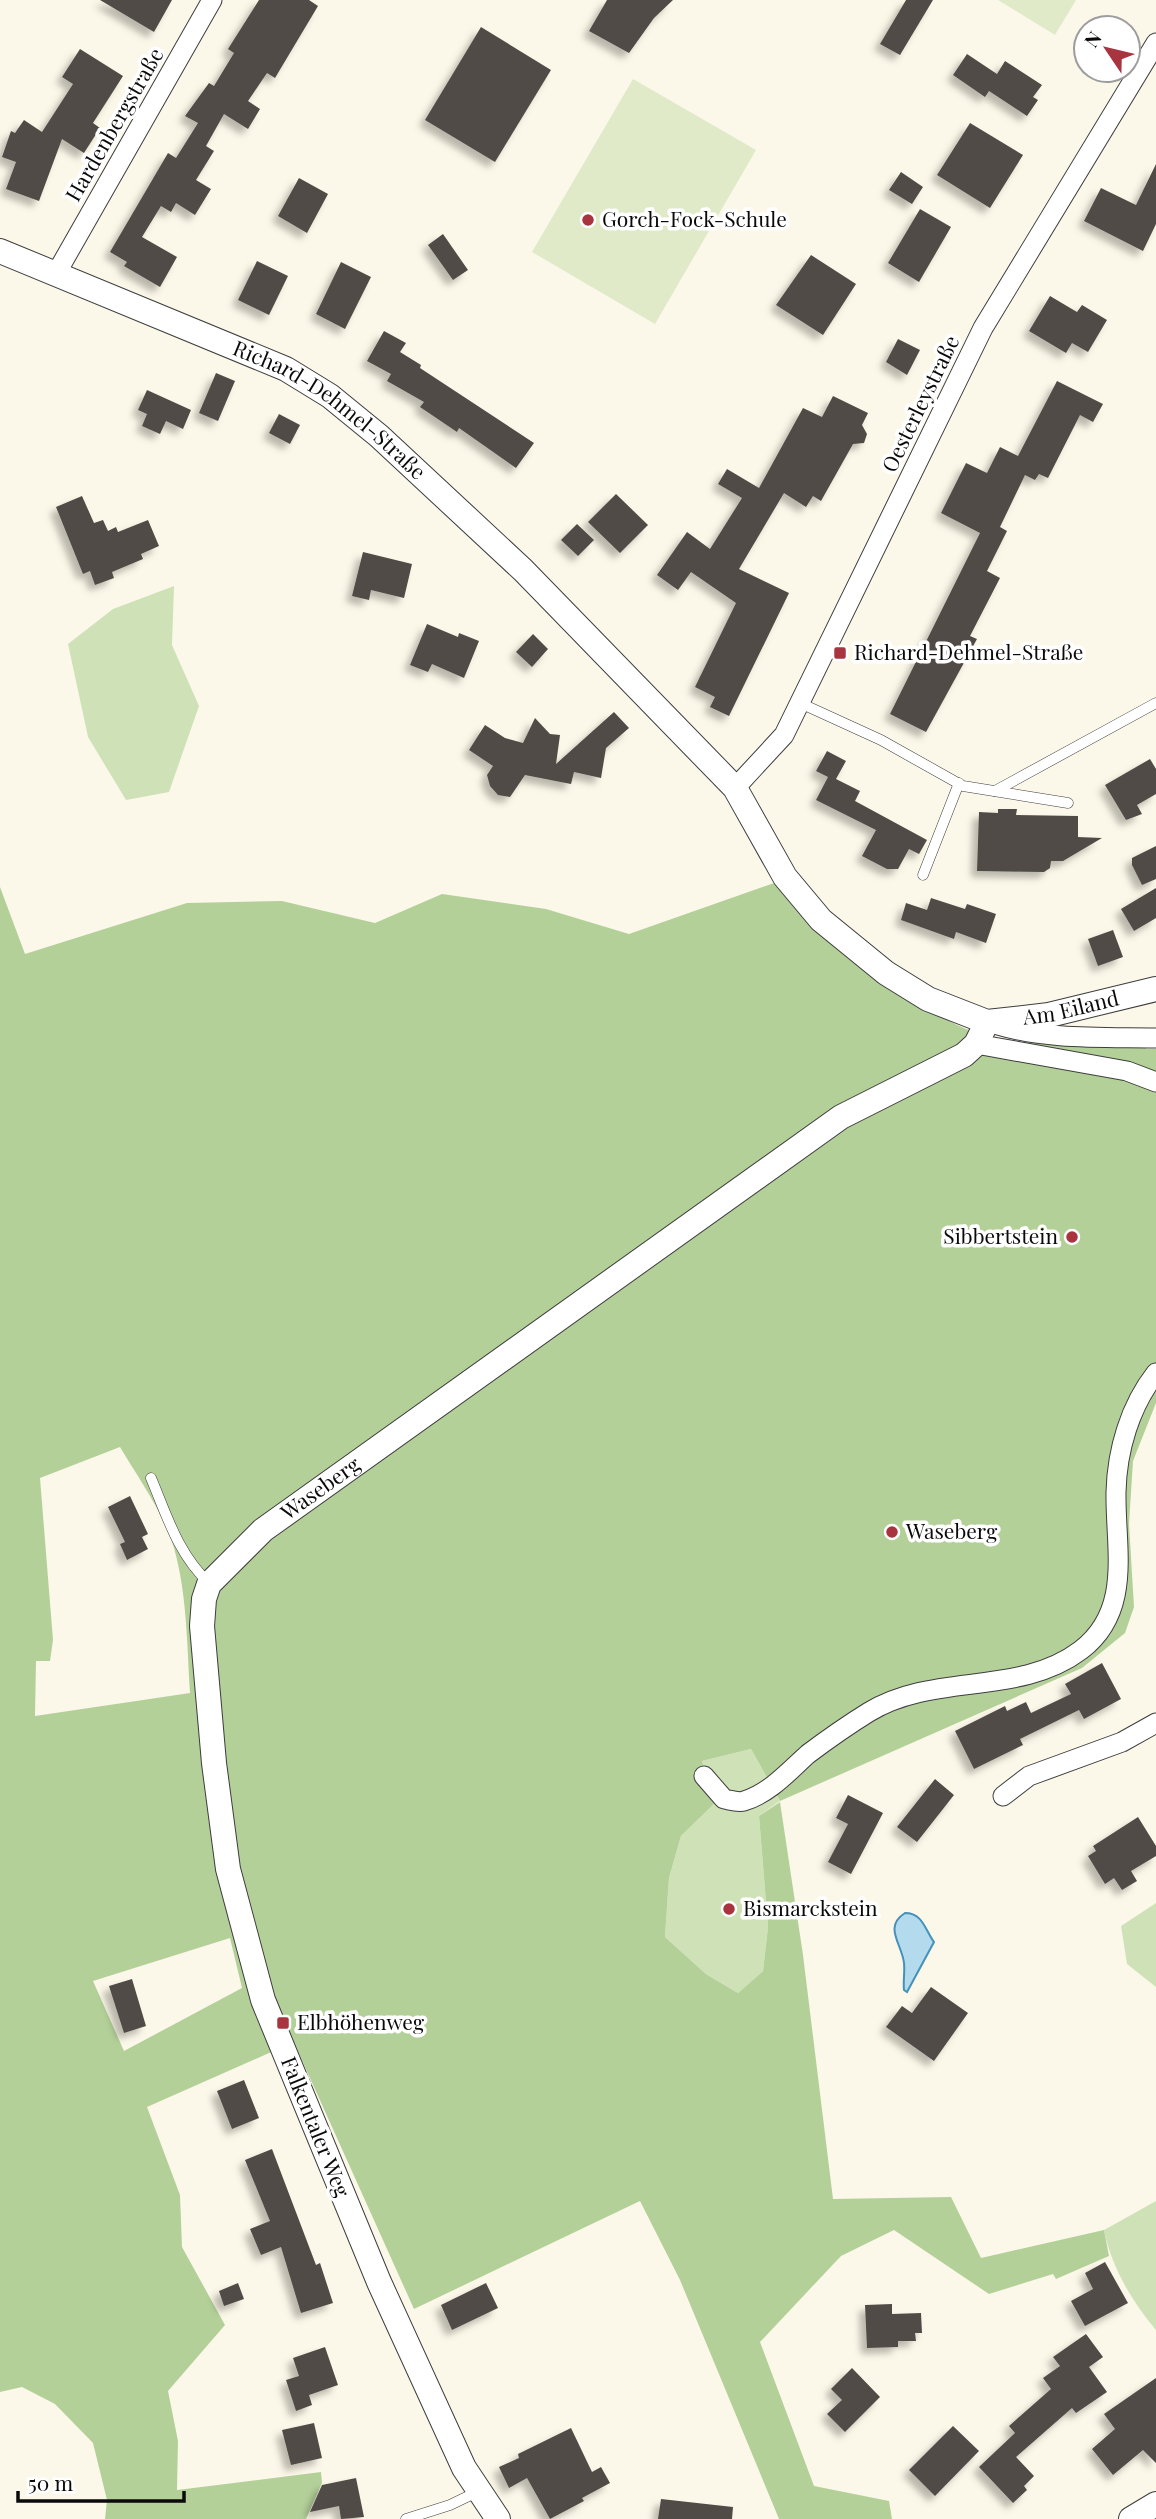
<svg xmlns="http://www.w3.org/2000/svg" width="1156" height="2519" viewBox="0 0 1156 2519" font-family="'Playfair Display',serif">
  <defs>
    <filter id="shadow"><feDropShadow dx="-6" dy="6" stdDeviation="3.5" flood-color="#0004"/></filter>
  </defs>
  <rect width="100%" height="100%" fill="#fcf8e9"/>
  <g fill="#cfe2b7">
    <path d="M 174,586 L 172,645 L 199,706 L 169,792 L 126,800 L 88,737 L 68,644 L 113,609 Z"/>
    <path d="M 751,1749 L 780,1801 L 759,1816 L 768,1927 L 763,1971 L 738,1993 L 706,1974 L 665,1937 L 669,1878 L 681,1836 L 714,1804 L 702,1761 Z"/>
    <path d="M 1156,1903 L 1156,1987 L 1127,1964 L 1121,1926 Z"/>
    <path d="M 1156,2201 L 1156,2330 C 1132,2302 1111,2266 1104,2230 Z"/>
  </g>
  <path fill="#b4d099" fill-rule="evenodd" d="M 777,882 C 840,938 926,1033 1013,1041 C 1058,1046 1104,1042 1148,1041 L 1146,1049 L 1156,1049 L 1156,1403 L 1133,1461 L 1129,1524 L 1134,1607 L 1125,1633 L 1082,1668 L 780,1801 L 751,1749 L 702,1761 L 714,1804 L 681,1836 L 669,1878 L 665,1937 L 706,1974 L 738,1993 L 763,1971 L 768,1927 L 759,1816 L 780,1802 L 803,1955 L 833,2199 L 951,2197 L 981,2258 L 1104,2230 L 1109,2256 L 1056,2279 L 1053,2274 L 989,2294 L 894,2230 L 841,2256 L 760,2342 L 814,2486 L 889,2501 L 892,2519 L 779,2519 L 680,2280 L 640,2201 L 414,2309 L 296,2047 L 269,2053 L 147,2107 L 180,2195 L 182,2247 L 225,2325 L 168,2391 L 178,2441 L 177,2490 L 321,2472 L 322,2483 L 306,2519 L 105,2519 L 107,2500 L 93,2443 L 55,2404 L 22,2387 L 0,2392 L 0,887 L 25,954 L 187,903 L 282,901 L 375,923 L 442,894 L 546,909 L 629,934 ZM 120,1447 C 139,1479 163,1512 174,1548 C 187,1594 187,1645 190,1693 L 35,1716 L 36,1661 L 50,1661 L 53,1640 L 40,1478 ZM 230,1938 L 242,1988 L 124,2051 L 93,1981 Z"/>
  <g fill="#e0eac8">
    <path d="M 998,0 L 1076,0 L 1055,35 Z"/>
    <path d="M 633,79 L 756,150 L 655,324 L 532,252 Z"/>
  </g>
  <path fill="#b4dbed" stroke="#4491bb" stroke-width="2" d="M 905,1913 C 923,1913 925,1930 934,1942 L 907,1992 L 904,1990 C 903,1981 905,1972 904,1963 C 902,1944 883,1927 905,1913 Z"/>
  <g fill="#514b47" filter="url(#shadow)">
    <path d="M 100,0 L 172,0 L 154,32 Z"/>
    <path d="M 259,0 L 309,0 L 318,6 L 275,78 L 267,73 L 248,101 L 260,109 L 248,129 L 224,114 L 206,146 L 214,151 L 196,180 L 211,189 L 195,215 L 176,203 L 171,212 L 161,206 L 142,237 L 177,257 L 160,287 L 124,266 L 127,262 L 110,252 L 168,153 L 176,158 L 198,123 L 185,116 L 209,83 L 214,86 L 234,53 L 228,49 Z"/>
    <path d="M 607,0 L 673,0 L 654,18 L 629,53 L 589,31 Z"/>
    <path d="M 906,0 L 933,0 L 900,55 L 880,44 Z"/>
    <path d="M 481,27 L 551,70 L 495,162 L 425,120 Z"/>
    <path d="M 80,49 L 123,76 L 93,123 L 100,128 L 84,153 L 62,139 L 39,201 L 6,189 L 16,162 L 2,157 L 11,131 L 15,133 L 24,120 L 42,132 L 73,84 L 62,77 Z"/>
    <path d="M 967,54 L 997,74 L 1005,61 L 1042,85 L 1033,97 L 1038,100 L 1027,116 L 989,91 L 985,97 L 953,75 Z"/>
    <path d="M 970,123 L 1023,155 L 990,208 L 937,175 Z"/>
    <path d="M 1156,164 L 1156,224 L 1143,251 L 1084,221 L 1101,188 L 1136,205 Z"/>
    <path d="M 901,172 L 923,187 L 912,204 L 889,190 Z"/>
    <path d="M 299,178 L 328,194 L 307,233 L 278,216 Z"/>
    <path d="M 920,209 L 951,227 L 919,282 L 888,263 Z"/>
    <path d="M 443,234 L 468,270 L 453,280 L 428,245 Z"/>
    <path d="M 811,255 L 856,284 L 823,335 L 776,305 Z"/>
    <path d="M 257,261 L 288,276 L 269,315 L 238,300 Z"/>
    <path d="M 341,262 L 371,277 L 345,329 L 316,314 Z"/>
    <path d="M 1050,296 L 1077,312 L 1082,305 L 1107,320 L 1088,352 L 1072,343 L 1066,353 L 1029,331 Z"/>
    <path d="M 384,331 L 406,343 L 400,352 L 421,365 L 420,368 L 534,443 L 516,468 L 459,428 L 457,432 L 420,407 L 424,402 L 387,381 L 391,374 L 367,361 Z"/>
    <path d="M 898,339 L 920,350 L 907,375 L 886,362 Z"/>
    <path d="M 216,373 L 235,381 L 218,421 L 199,413 Z"/>
    <path d="M 1057,381 L 1103,404 L 1093,422 L 1080,415 L 1048,478 L 1039,474 L 1035,480 L 1025,475 L 1000,527 L 1007,531 L 987,571 L 1000,578 L 970,636 L 977,639 L 926,732 L 890,714 L 980,533 L 941,513 L 966,463 L 987,473 L 1000,447 L 1018,456 Z"/>
    <path d="M 147,390 L 191,410 L 183,429 L 166,421 L 160,434 L 142,426 L 147,414 L 138,410 Z"/>
    <path d="M 833,396 L 868,413 L 862,425 L 867,434 L 864,443 L 853,444 L 821,501 L 813,496 L 806,507 L 784,493 L 739,569 L 789,593 L 729,716 L 710,707 L 715,697 L 695,687 L 736,603 L 691,572 L 678,590 L 657,575 L 687,532 L 710,549 L 742,498 L 718,484 L 727,469 L 759,488 L 803,408 L 822,417 Z"/>
    <path d="M 279,414 L 300,425 L 290,444 L 269,433 Z"/>
    <path d="M 616,494 L 648,525 L 620,553 L 588,522 Z"/>
    <path d="M 82,496 L 94,523 L 103,520 L 108,531 L 116,527 L 118,532 L 148,520 L 159,546 L 141,554 L 143,559 L 112,572 L 114,578 L 95,585 L 90,571 L 83,574 L 56,507 Z"/>
    <path d="M 577,524 L 594,540 L 578,556 L 561,540 Z"/>
    <path d="M 363,552 L 412,564 L 404,598 L 371,590 L 369,600 L 352,596 Z"/>
    <path d="M 427,624 L 458,637 L 459,633 L 479,641 L 464,678 L 432,664 L 428,672 L 410,665 Z"/>
    <path d="M 533,634 L 548,649 L 532,667 L 516,652 Z"/>
    <path d="M 614,712 L 629,728 L 606,748 L 601,778 L 574,772 L 571,784 L 525,775 L 510,797 L 498,795 L 490,786 L 487,775 L 493,766 L 469,750 L 485,725 L 505,738 L 523,743 L 535,718 L 550,734 L 560,735 L 556,764 Z"/>
    <path d="M 827,751 L 846,761 L 836,779 L 860,791 L 855,801 L 927,840 L 919,854 L 909,849 L 898,869 L 887,869 L 862,856 L 876,830 L 816,800 L 828,777 L 816,771 Z"/>
    <path d="M 1150,759 L 1156,769 L 1156,794 L 1137,805 L 1142,814 L 1126,820 L 1105,785 Z"/>
    <path d="M 998,809 L 1017,809 L 1016,815 L 1078,816 L 1078,837 L 1102,838 L 1063,861 L 1051,861 L 1050,868 L 1044,872 L 977,871 L 979,812 L 998,813 Z"/>
    <path d="M 1156,846 L 1156,879 L 1142,885 L 1132,865 L 1132,858 Z"/>
    <path d="M 1156,888 L 1156,918 L 1134,931 L 1121,909 Z"/>
    <path d="M 931,898 L 965,909 L 967,904 L 996,914 L 986,943 L 956,932 L 954,939 L 901,920 L 906,903 L 927,910 Z"/>
    <path d="M 1113,930 L 1123,957 L 1098,966 L 1088,939 Z"/>
    <path d="M 130,1496 L 148,1534 L 142,1537 L 148,1549 L 127,1560 L 120,1544 L 125,1542 L 108,1507 Z"/>
    <path d="M 1102,1663 L 1121,1699 L 1084,1719 L 1079,1710 L 1020,1739 L 1023,1745 L 974,1769 L 955,1731 L 1005,1706 L 1007,1711 L 1026,1702 L 1031,1713 L 1071,1694 L 1065,1684 Z"/>
    <path d="M 935,1779 L 954,1795 L 917,1842 L 897,1827 Z"/>
    <path d="M 848,1795 L 883,1813 L 851,1874 L 828,1862 L 848,1824 L 836,1818 Z"/>
    <path d="M 1138,1817 L 1156,1846 L 1156,1856 L 1131,1871 L 1137,1881 L 1122,1890 L 1114,1878 L 1105,1884 L 1088,1856 L 1096,1851 L 1093,1846 Z"/>
    <path d="M 132,1979 L 146,2026 L 124,2033 L 109,1986 Z"/>
    <path d="M 931,1987 L 968,2013 L 934,2061 L 886,2027 L 902,2006 L 912,2013 Z"/>
    <path d="M 244,2080 L 259,2118 L 232,2129 L 217,2091 Z"/>
    <path d="M 272,2149 L 316,2265 L 320,2263 L 333,2303 L 301,2313 L 281,2247 L 261,2255 L 250,2229 L 270,2221 L 245,2160 Z"/>
    <path d="M 1105,2262 L 1128,2303 L 1085,2326 L 1071,2301 L 1093,2289 L 1085,2273 Z"/>
    <path d="M 238,2283 L 244,2299 L 224,2306 L 219,2291 Z"/>
    <path d="M 486,2283 L 498,2308 L 452,2330 L 441,2305 Z"/>
    <path d="M 892,2304 L 892,2314 L 921,2313 L 922,2333 L 915,2333 L 916,2341 L 898,2341 L 898,2347 L 867,2348 L 865,2305 Z"/>
    <path d="M 1086,2334 L 1103,2357 L 1089,2367 L 1107,2392 L 1076,2413 L 1072,2408 L 1016,2457 L 1034,2476 L 1024,2486 L 1027,2490 L 1013,2503 L 979,2467 L 1015,2433 L 1009,2426 L 1051,2389 L 1043,2378 L 1060,2366 L 1053,2357 Z"/>
    <path d="M 325,2347 L 338,2385 L 309,2395 L 312,2405 L 296,2411 L 286,2380 L 299,2376 L 293,2358 Z"/>
    <path d="M 852,2368 L 880,2397 L 845,2432 L 827,2414 L 842,2400 L 831,2389 Z"/>
    <path d="M 1156,2378 L 1156,2463 L 1143,2450 L 1113,2475 L 1092,2449 L 1115,2429 L 1104,2414 Z"/>
    <path d="M 314,2423 L 322,2458 L 291,2465 L 282,2430 Z"/>
    <path d="M 953,2426 L 979,2451 L 935,2496 L 909,2470 Z"/>
    <path d="M 571,2428 L 592,2472 L 601,2467 L 610,2483 L 582,2498 L 584,2501 L 550,2519 L 527,2478 L 509,2488 L 499,2467 L 519,2458 L 518,2454 Z"/>
    <path d="M 356,2478 L 364,2517 L 341,2519 L 339,2506 L 310,2512 L 322,2485 Z"/>
    <path d="M 661,2499 L 733,2507 L 732,2519 L 658,2519 Z"/>
  </g>
  <g fill="none" stroke-linecap="round" stroke-linejoin="round">
    <defs>
      <g id="service">
        <path d="M 800,703 L 881,740 L 963,786 L 1068,803"/>
        <path d="M 995,791 L 1156,703"/>
        <path d="M 923,875 L 959,783"/>
        <path d="M 151,1478 C 167,1516 178,1554 209,1583"/>
        <path d="M 406,2519 L 450,2505 L 479,2491"/>
      </g>
      <g id="minor">
        <path d="M 57,272 L 212,0"/>
        <path d="M 735,788 L 784,735 L 983,328 L 1156,43"/>
        <path d="M 994,1024 C 1047,1040 1101,1037 1156,1038"/>
        <path d="M 976,1044 L 1127,1071 L 1156,1082"/>
        <path d="M 704,1776 L 724,1799 C 730,1800 738,1803 744,1801 C 770,1793 789,1771 808,1754 C 828,1739 848,1725 869,1712 C 934,1672 1019,1697 1081,1650 C 1133,1610 1115,1548 1116,1492 C 1117,1450 1130,1406 1156,1373"/>
        <path d="M 1003,1796 L 1029,1776 L 1122,1742 L 1156,1723"/>
      </g>
      <g id="tertiary">
        <path id="s1" d="M 0,251 L 286,369 L 330,396 L 379,436 L 523,570 L 735,788 L 785,877 L 821,920 L 886,973 L 928,999 L 987,1022 L 1049,1015 L 1156,989"/>
        <path id="s2" d="M 498,2519 L 464,2468 L 379,2282 L 263,2000 L 228,1869 L 214,1763 L 202,1626 L 204,1599 L 209,1584 L 263,1530 L 841,1117 L 964,1055 L 976,1044 L 987,1022"/>
        <path d="M 1131,2519 L 1156,2504"/>
      </g>
    </defs>
    <use href="#service" stroke="#3d3d3d" stroke-width="11"/>
    <use href="#minor" stroke="#3d3d3d" stroke-width="21"/>
    <use href="#tertiary" stroke="#3d3d3d" stroke-width="26"/>
    <use href="#service" stroke="#fff" stroke-width="10"/>
    <use href="#minor" stroke="#fff" stroke-width="19"/>
    <use href="#tertiary" stroke="#fff" stroke-width="24"/>
  </g>
  <g fill="#a7343f" stroke="#fff" stroke-width="2.5">
    <circle cx="588" cy="220" r="7"/>
    <rect x="833" y="646" width="14" height="14" rx="3.5"/>
    <circle cx="1072" cy="1237" r="7"/>
    <circle cx="892" cy="1532" r="7"/>
    <circle cx="729" cy="1909" r="7"/>
    <rect x="276" y="2016" width="14" height="14" rx="3.5"/>
  </g>
  <g text-anchor="middle" stroke-width="7" stroke-linejoin="round" paint-order="stroke">
    <g font-size="21" fill="#0a0a0a" stroke="#fff">
      <text transform="translate(115 125) rotate(-60)" y="7">Hardenbergstraße</text>
      <text transform="translate(921 404) rotate(-64)" y="7">Oesterleystraße</text>
      <text dy="7" stroke="none"><textPath href="#s1" startOffset="368">Richard-Dehmel-Straße</textPath></text>
      <text dy="7" stroke="none"><textPath href="#s1" startOffset="1365">Am Eiland</textPath></text>
      <text dy="7" stroke="none"><textPath href="#s2" startOffset="1141">Waseberg</textPath></text>
      <text transform="translate(315 2127) rotate(68)" y="7">Falkentaler Weg</text>
    </g>
    <g font-size="21" fill="#0a0a0a" stroke="#fff" text-anchor="start">
      <text x="602" y="227">Gorch-Fock-Schule</text>
      <text x="854" y="660">Richard-Dehmel-Straße</text>
      <text x="1058" y="1244" text-anchor="end">Sibbertstein</text>
      <text x="906" y="1539">Waseberg</text>
      <text x="743" y="1916">Bismarckstein</text>
      <text x="297" y="2030">Elbhöhenweg</text>
    </g>
  </g>
  <g transform="translate(1107 49) rotate(305)"><circle r="33" fill="#ffffff" stroke="#9d9d9d" stroke-width="2"/>
  <path d="M0-5L12 26L0 18L-12 26Z" fill="#a7343f"/>
  <text y="-10" font-size="19" font-weight="bold" text-anchor="middle" fill="#0a0a0a">N</text>
  </g>
  <path d="M18 2491v10h166v-10" fill="none" stroke="#0a0a0a" stroke-width="3.5"/>
  <text x="28" y="2491" font-size="21" fill="#0a0a0a" stroke="#ffffff" stroke-width="5" paint-order="stroke">50 m</text>
</svg>
